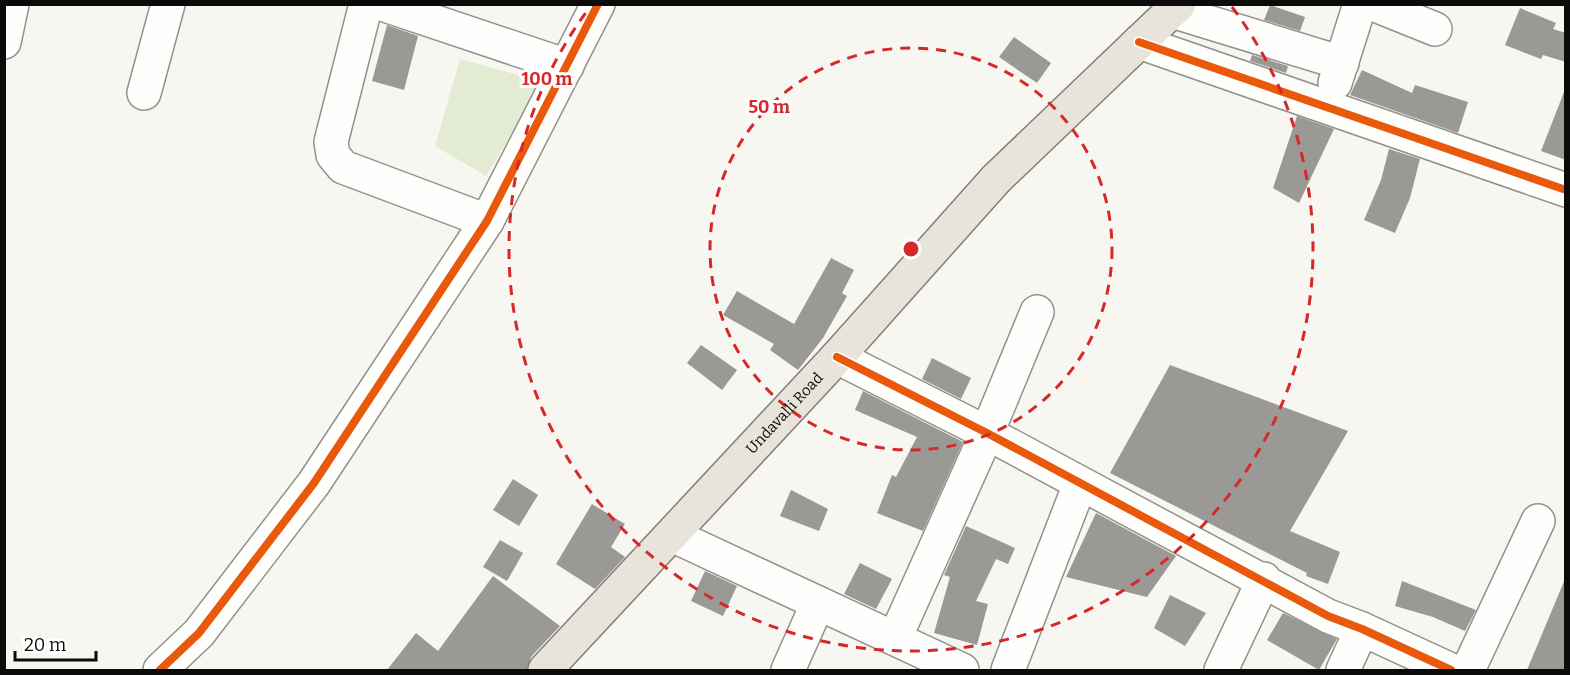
<svg xmlns="http://www.w3.org/2000/svg" width="1570" height="675" viewBox="0 0 1570 675" font-family="Bitter,serif">
  <rect width="100%" height="100%" fill="#f8f6f0"/>
  <path fill="#e3ebd2" d="M 460,59 L 543,82 L 486,176 L 435,146 Z"/>
  <g fill="#9b9996">
    <path d="M 1270,5 L 1305,17 L 1300,31 L 1264,20 Z"/>
    <path d="M 1520,8 L 1556,23 L 1553,29 L 1566,33 L 1566,62 L 1543,55 L 1541,59 L 1505,45 Z"/>
    <path d="M 387,25 L 418,36 L 404,90 L 372,81 Z"/>
    <path d="M 1014,37 L 1051,63 L 1037,83 L 999,57 Z"/>
    <path d="M 1252,55 L 1288,66 L 1286,73 L 1250,61 Z"/>
    <path d="M 1362,70 L 1412,93 L 1415,85 L 1468,102 L 1458,133 L 1350,95 Z"/>
    <path d="M 1564,92 L 1566,92 L 1566,160 L 1541,151 Z"/>
    <path d="M 1297,116 L 1334,129 L 1299,203 L 1273,188 Z"/>
    <path d="M 1389,149 L 1420,159 L 1410,198 L 1395,233 L 1364,220 L 1381,180 Z"/>
    <path d="M 831,258 L 854,270 L 842,293 L 847,296 L 823,338 L 798,370 L 770,350 L 774,344 L 723,315 L 737,291 L 794,324 Z"/>
    <path d="M 701,345 L 737,370 L 722,390 L 687,363 Z"/>
    <path d="M 932,358 L 971,378 L 961,399 L 922,379 Z"/>
    <path d="M 1170,365 L 1348,431 L 1290,531 L 1340,552 L 1328,584 L 1306,576 L 1307,573 L 1110,473 Z"/>
    <path d="M 863,391 L 963,442 L 923,531 L 877,513 L 892,475 L 896,477 L 917,437 L 855,410 Z"/>
    <path d="M 513,479 L 538,495 L 519,526 L 493,510 Z"/>
    <path d="M 791,490 L 828,509 L 819,531 L 780,516 Z"/>
    <path d="M 592,504 L 625,524 L 611,547 L 625,557 L 595,589 L 556,564 Z"/>
    <path d="M 1096,513 L 1176,556 L 1147,597 L 1066,577 Z"/>
    <path d="M 966,526 L 1015,548 L 1008,564 L 996,559 L 976,601 L 988,604 L 977,645 L 934,633 L 950,577 L 944,575 Z"/>
    <path d="M 500,540 L 523,553 L 507,581 L 483,567 Z"/>
    <path d="M 860,563 L 892,579 L 876,609 L 844,594 Z"/>
    <path d="M 705,571 L 737,586 L 723,616 L 691,601 Z"/>
    <path d="M 493,576 L 560,626 L 531,657 L 527,670 L 387,670 L 416,633 L 438,651 Z"/>
    <path d="M 1565,579 L 1566,670 L 1527,670 Z"/>
    <path d="M 1402,581 L 1476,610 L 1465,631 L 1433,617 L 1395,606 Z"/>
    <path d="M 1170,595 L 1206,613 L 1185,646 L 1154,628 Z"/>
    <path d="M 1283,613 L 1337,639 L 1319,670 L 1267,640 Z"/>
  </g>
  <g fill="none" stroke-linecap="round" stroke-linejoin="round">
    <defs>
      <g id="minor">
        <path d="M 366,4 L 331,142 L 333,155 L 343,167 L 487,221"/>
        <path d="M 382,4 L 567,66"/>
        <path d="M 1373,4 L 1435,29"/>
        <path d="M 1172,11 L 1342,63"/>
        <path d="M 4,42 L 12,4"/>
        <path d="M 1139,42 L 1566,190"/>
        <path d="M 1335,83 L 1360,4"/>
        <path d="M 144,93 L 168,4"/>
        <path d="M 837,357 L 987,433 L 1328,616 L 1362,629 L 1451,670"/>
        <path d="M 672,535 L 962,670"/>
        <path d="M 895,638 L 987,433 L 1037,312"/>
        <path d="M 160,670 L 199,633 L 314,483 L 487,221 L 598,4"/>
        <path d="M 788,670 L 818,603"/>
        <path d="M 1008,670 L 1080,484"/>
        <path d="M 1221,670 L 1264,579"/>
        <path d="M 1343,670 L 1362,629"/>
        <path d="M 1468,670 L 1538,521"/>
      </g>
      <g id="major">
        <path id="s1" d="M 545,670 L 837,357 L 996,179 L 1179,4"/>
      </g>
    </defs>
    <use href="#minor" stroke="#92918e" stroke-width="36"/>
    <use href="#major" stroke="#7f7e7b" stroke-width="36"/>
    <use href="#minor" stroke="#fefefd" stroke-width="33"/>
    <use href="#major" stroke="#e9e4da" stroke-width="33"/>
    <defs>
      <g id="cycleway">
        <path d="M 1139,42 L 1566,190"/>
        <path d="M 837,357 L 987,433 L 1328,616 L 1362,629 L 1451,670"/>
        <path d="M 160,670 L 199,633 L 314,483 L 487,221 L 598,4"/>
      </g>
    </defs>
    <use href="#cycleway" stroke="#fff" stroke-width="11"/>
    <use href="#cycleway" stroke="#e8590c" stroke-width="8"/>
  </g>
  <g fill="none" stroke="#d62828" stroke-width="3" stroke-dasharray="10 8">
    <circle cx="911" cy="249" r="201"/>
    <path d="M1232 7A402 402 0 1 1 590 7"/>
  </g>
  <g text-anchor="middle" stroke-width="6" stroke-linejoin="round" paint-order="stroke">
    <g font-size="15" fill="#0b0b0b" stroke="#fff">
      <text dy="5" stroke="none"><textPath href="#s1" startOffset="351">Undavalli Road</textPath></text>
    </g>
  </g>
  <circle cx="911" cy="249" r="9" fill="#d62828" stroke="#fff" stroke-width="3"/>
  <g font-size="18" text-anchor="middle" font-weight="bold" fill="#d62828" stroke="#fff" stroke-width="6" stroke-linejoin="round" paint-order="stroke">
    <text x="547" y="85">100 m</text>
    <text x="769" y="113">50 m</text>
  </g>
  <rect width="1570" height="675" fill="none" stroke="#0b0b0b" stroke-width="12"/>
  <path d="M15 651v9h81v-9" fill="none" stroke="#0b0b0b" stroke-width="3"/>
  <text x="24" y="651" font-size="18" fill="#0b0b0b" stroke="#ffffff" stroke-width="4.5" paint-order="stroke">20 m</text>
</svg>
